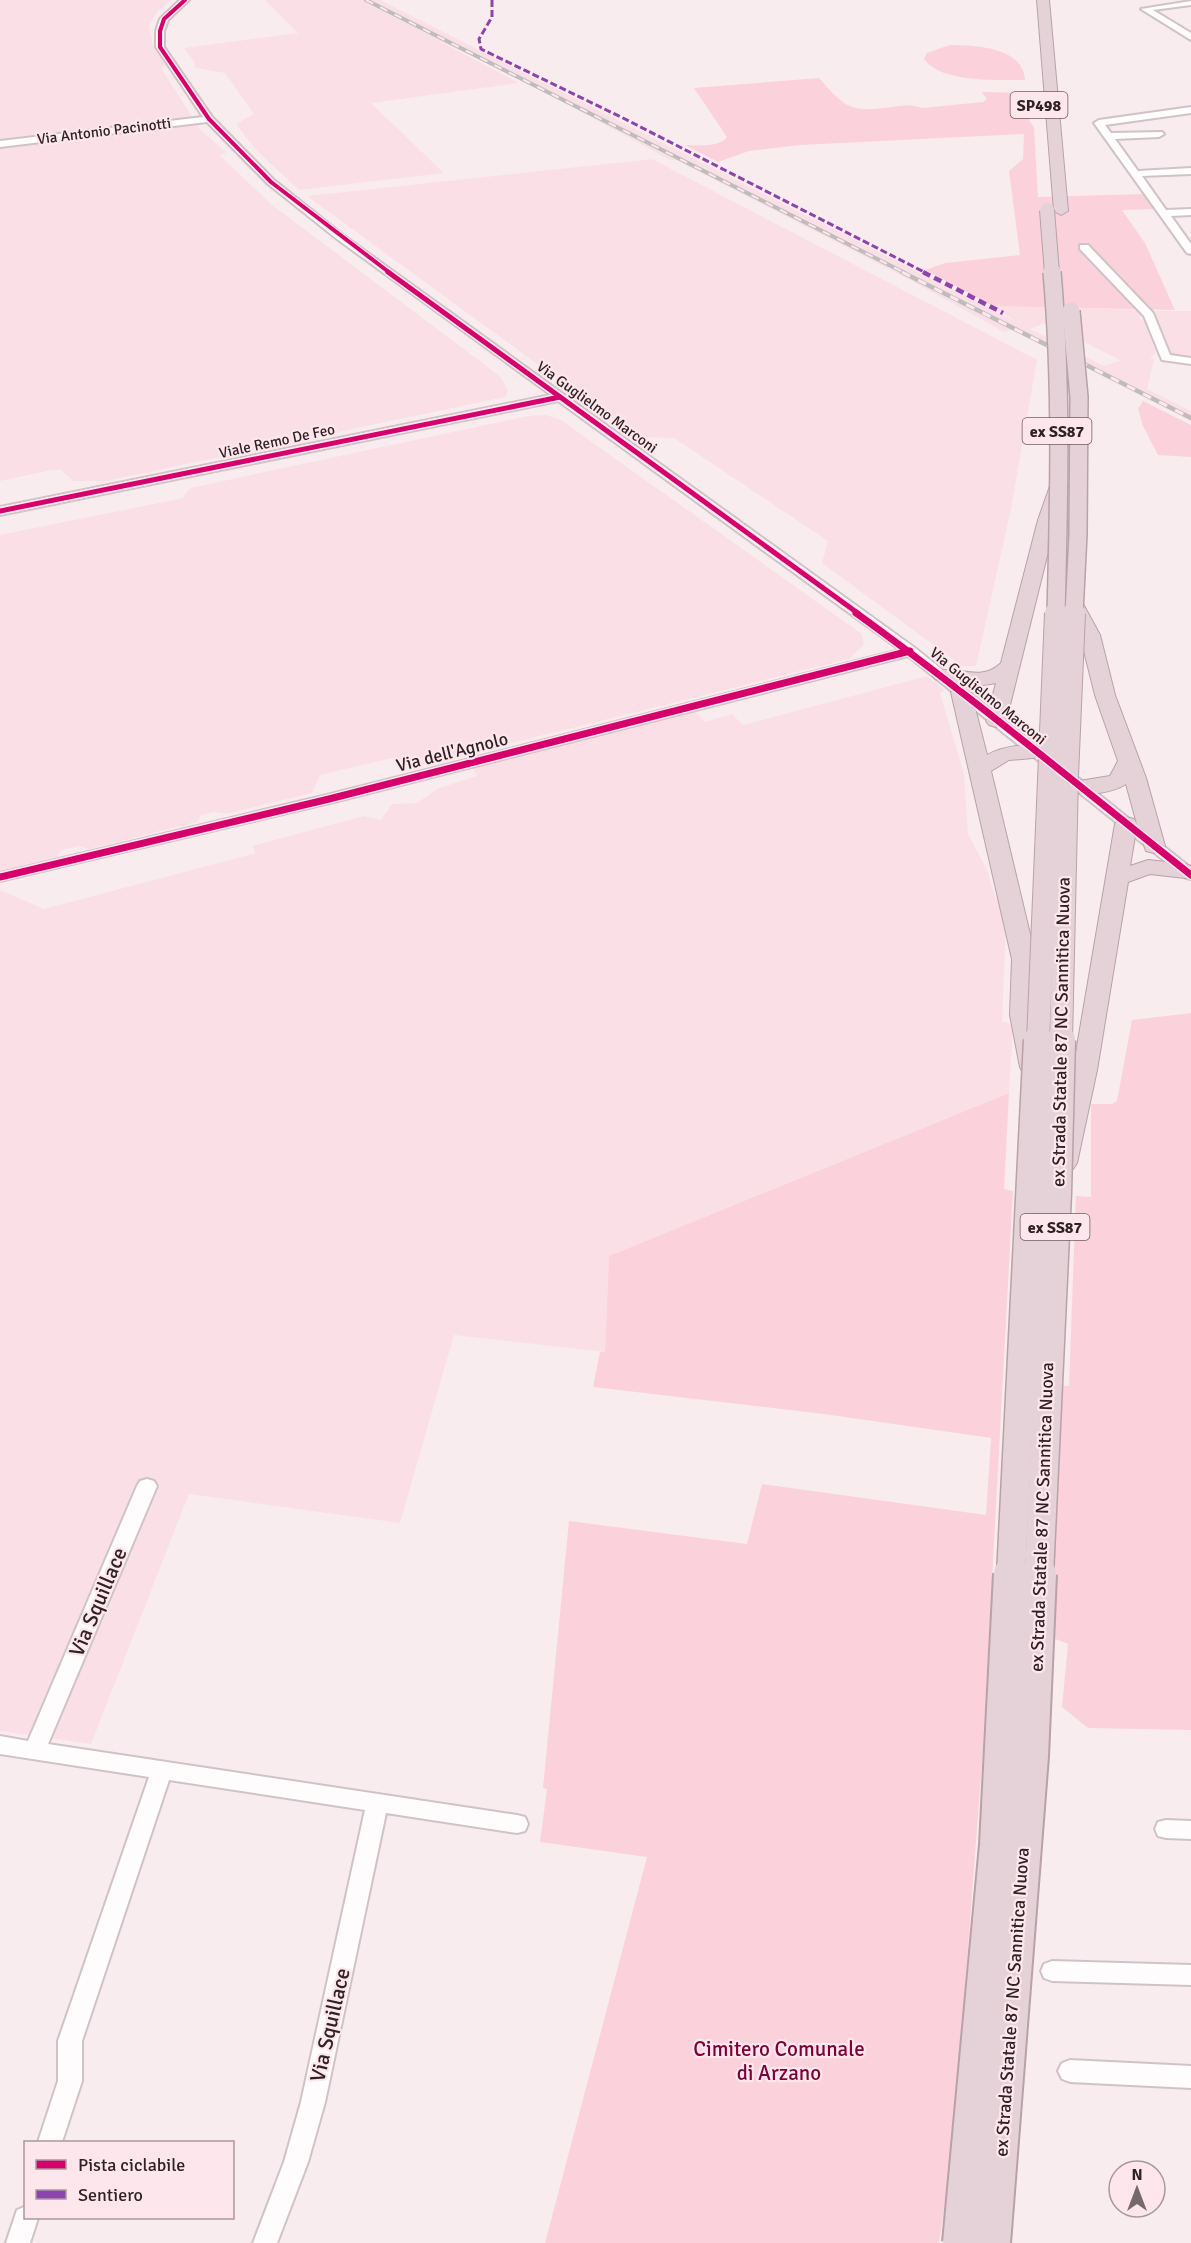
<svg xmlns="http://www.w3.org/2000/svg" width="1191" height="2243" viewBox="0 0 1191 2243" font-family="Signika,sans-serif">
  <rect width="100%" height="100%" fill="#f9ecef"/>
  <g fill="#fae0e6" fill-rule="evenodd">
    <path d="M 0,0 L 171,0 L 157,12 L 149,25 L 153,47 L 158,47 L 165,66 L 161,68 L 200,129 L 226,153 L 219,155 L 271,204 L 501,377 L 508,391 L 505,397 L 106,481 L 73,481 L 61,470 L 52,470 L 0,481 Z"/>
    <path d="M 265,0 L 380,0 L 1015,321 L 993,306 L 1045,306 L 1138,310 L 1141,315 L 1139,318 L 1144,320 L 1156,353 L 1150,358 L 1154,359 L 1147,389 L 1191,411 L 1191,421 L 1012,330 L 1004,332 L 910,280 L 676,160 L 670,160 L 524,81 L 432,37 L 519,83 L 371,103 L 444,173 L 299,190 L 256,150 L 236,124 L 254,114 L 225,73 L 195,68 L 195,63 L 184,48 L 298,33 ZM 1045,323 L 1120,360 L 1119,361 L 1104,366 L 1030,329 Z"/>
    <path d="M 652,159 L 1037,360 L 1011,509 L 976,666 L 962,666 L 822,563 L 828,541 L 674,438 L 637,437 L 307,196 Z"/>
    <path d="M 1156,311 L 1191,311 L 1191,357 L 1170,355 L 1155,318 Z"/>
    <path d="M 546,415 L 561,420 L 862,634 L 864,645 L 849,659 L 420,766 L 396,757 L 320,775 L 312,793 L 227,814 L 214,812 L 201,815 L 197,822 L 89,849 L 78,846 L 62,850 L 56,857 L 0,871 L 0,535 L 183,498 L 190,488 L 528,416 Z"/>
    <path d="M 927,676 L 945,690 L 940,693 L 964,774 L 968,834 L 987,870 L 996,900 L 1001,898 L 1006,925 L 1002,1022 L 1013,1024 L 1009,1093 L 609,1256 L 605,1352 L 454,1335 L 400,1523 L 189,1494 L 91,1744 L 0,1731 L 0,890 L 44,909 L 256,853 L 252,846 L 364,816 L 381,820 L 392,804 L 417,803 L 439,788 L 477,776 L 472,768 L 696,712 L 705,722 L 732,714 L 743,725 Z"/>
  </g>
  <g fill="#fbd2dc">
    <path d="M 950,45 C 974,45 1024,47 1025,80 C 997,80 941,83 924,59 L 927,53 Z"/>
    <path d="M 819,78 C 847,110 851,112 893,107 C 904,105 912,104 922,108 L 983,102 L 987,99 L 982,92 L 1026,93 L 1030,122 L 1034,127 L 1038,197 L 1144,194 L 1156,209 L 1122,210 L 1145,243 L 1175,310 L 993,306 L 925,270 L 945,263 L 1020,255 L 1009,171 L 1023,159 L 1024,134 L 800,145 L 749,151 L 718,162 L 685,145 C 698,145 719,148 727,137 L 694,88 Z"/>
    <path d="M 1143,401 L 1191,425 L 1191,457 L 1158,455 L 1143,426 L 1138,409 Z"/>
    <path d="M 1191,1013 L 1191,1730 L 1088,1728 L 1062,1707 L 1068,1644 L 1053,1638 L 1059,1386 L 1069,1386 L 1076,1196 L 1091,1197 L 1091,1104 L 1112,1104 L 1117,1101 L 1132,1020 Z"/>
    <path d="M 1009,1093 L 1004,1189 L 1013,1191 L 983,1748 L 953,2148 L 939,2243 L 545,2243 L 647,1857 L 540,1842 L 547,1789 L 543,1788 L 569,1521 L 747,1544 L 762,1484 L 986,1515 L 991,1438 L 824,1414 L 593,1387 L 600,1352 L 605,1352 L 609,1256 Z"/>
  </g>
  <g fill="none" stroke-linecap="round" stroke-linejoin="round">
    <defs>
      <g id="minor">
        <path d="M 180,0 L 189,0 L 168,20 L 164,31 L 164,47 L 212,117 L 274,180 L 343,235 L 915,648 L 1050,756 L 1052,759 L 1050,762 L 1040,762 L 908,656 L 334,802 L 0,881 L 0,873 L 327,795 L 900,650 L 558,401 L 0,515 L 0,507 L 551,395 L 337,239 L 268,184 L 207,122 L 0,147 L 0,141 L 203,117 L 156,47 L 156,31 L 160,19 Z"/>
        <path d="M 1191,1 L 1191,5 L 1153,10 L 1191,33 L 1191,40 L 1141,9 Z"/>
        <path d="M 1191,107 L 1191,113 L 1105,125 L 1111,133 L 1162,132 L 1164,134 L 1159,137 L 1115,139 L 1138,171 L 1191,168 L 1191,174 L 1142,176 L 1166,210 L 1191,209 L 1191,215 L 1171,216 L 1191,244 L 1191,254 L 1187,253 L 1094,123 L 1099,120 Z"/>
        <path d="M 1080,245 L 1088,245 L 1153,313 L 1170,355 L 1191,358 L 1191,364 L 1162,360 L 1144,316 L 1080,249 Z"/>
        <path d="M 1072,776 L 1077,777 L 1191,868 L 1191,879 L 1186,878 L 1067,783 L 1065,780 Z"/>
        <path d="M 147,1479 L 154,1481 L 157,1486 L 48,1744 L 517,1815 L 525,1817 L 528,1824 L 525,1831 L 517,1833 L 386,1813 L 325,2102 L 308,2162 L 277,2243 L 253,2243 L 284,2162 L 301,2102 L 365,1810 L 169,1780 L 82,2041 L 82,2081 L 62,2142 L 38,2142 L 58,2081 L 58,2041 L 149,1777 L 0,1754 L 0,1736 L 28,1741 L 137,1486 L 140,1481 Z"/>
        <path d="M 1166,1820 L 1191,1821 L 1191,1839 L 1166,1838 L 1158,1836 L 1155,1829 L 1158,1822 Z"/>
        <path d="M 1052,1961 L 1191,1965 L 1191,1985 L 1052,1981 L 1044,1978 L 1041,1971 L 1044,1964 Z"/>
        <path d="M 1070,2060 L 1191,2066 L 1191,2088 L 1070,2082 L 1062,2079 L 1058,2071 L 1062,2063 Z"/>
        <path d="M 26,2206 L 26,2218 L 38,2218 L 30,2243 L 6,2243 L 17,2210 Z"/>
      </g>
      <g id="highway">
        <path d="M 1037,0 L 1049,0 L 1068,211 L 1061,215 L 1054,211 Z"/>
        <path d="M 1059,481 L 1065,482 L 1068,486 L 1056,520 L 1006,721 L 1003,725 L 996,727 L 989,725 L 986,721 L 996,683 C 975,688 955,684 935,679 L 932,675 L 935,671 C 958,665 980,683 1001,663 L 1038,520 L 1050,486 L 1053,482 Z"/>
        <path d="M 1075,600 L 1082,602 L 1100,635 L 1115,695 L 1146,778 L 1165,846 L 1162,851 L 1154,853 L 1146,851 L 1137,824 L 1130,866 L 1148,860 L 1185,864 L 1191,866 L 1191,876 L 1185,878 L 1150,874 L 1128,882 L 1097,1070 L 1077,1163 L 1073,1169 L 1064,1172 L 1055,1169 L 1051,1163 L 1073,1070 L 1115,824 L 1118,819 L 1126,817 L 1134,819 L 1137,824 L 1126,784 C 1112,793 1089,796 1073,792 L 1070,787 L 1073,782 L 1110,776 L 1118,761 L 1095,695 L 1080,635 L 1065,606 L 1068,602 Z"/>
        <path d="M 961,686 L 968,688 L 971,692 L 987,755 C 1003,746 1026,743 1044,747 L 1047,752 L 1044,757 L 1009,760 L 991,771 L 1036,959 L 1034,1015 L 1044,1067 L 1041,1073 L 1032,1075 L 1023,1073 L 1020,1067 L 1010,1015 L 1012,959 L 951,692 L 954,688 Z"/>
      </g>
    </defs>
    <use href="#minor" stroke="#d0c3c6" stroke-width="4"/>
    <use href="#highway" stroke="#b9a1a8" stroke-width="2"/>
    <use href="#minor" fill="#fefcfd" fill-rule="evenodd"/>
    <use href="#highway" fill="#e5d2d8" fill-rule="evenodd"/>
    <defs>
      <path id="rail-far1" d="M 366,0 L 905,273"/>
      <path id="rail" d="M 902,272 L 1191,418"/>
    </defs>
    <use href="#rail-far1" stroke="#bebcbc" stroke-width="4"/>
    <use href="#rail" stroke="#bebcbc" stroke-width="4.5"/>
    <use href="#rail-far1" stroke="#fee7ec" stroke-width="2" stroke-dasharray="8" stroke-linecap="butt"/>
    <use href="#rail" stroke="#fee7ec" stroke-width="3" stroke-dasharray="9" stroke-linecap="butt"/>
    <defs>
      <path id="highway-bridge-far4" d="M 1047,210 L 1052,273"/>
      <g id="highway-bridge-far3">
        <path d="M 1052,272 C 1062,385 1059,500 1056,614"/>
        <path d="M 1071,311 L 1079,397 L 1078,534 L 1074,614"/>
      </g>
      <g id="highway-bridge-far2">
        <path d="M 1038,1041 L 1056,613"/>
        <path d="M 1061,1041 L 1067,776 L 1074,613"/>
      </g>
      <g id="highway-bridge-far1">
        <path d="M 1011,1575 L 1038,1040"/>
        <path d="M 1039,1575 L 1057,1193 L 1061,1040"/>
      </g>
      <g id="highway-bridge">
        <path d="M 960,2243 L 997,1845 L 1011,1574"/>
        <path d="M 993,2243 L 1031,1756 L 1039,1574"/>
      </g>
    </defs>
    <use href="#highway-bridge-far4" stroke="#b9a1a8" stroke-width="16" stroke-linecap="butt"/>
    <use href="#highway-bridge-far3" stroke="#b9a1a8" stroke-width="20" stroke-linecap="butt"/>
    <use href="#highway-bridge-far2" stroke="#b9a1a8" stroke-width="24" stroke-linecap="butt"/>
    <use href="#highway-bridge-far1" stroke="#b9a1a8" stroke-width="31" stroke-linecap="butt"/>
    <use href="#highway-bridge" stroke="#b9a1a8" stroke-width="38" stroke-linecap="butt"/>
    <use href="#highway-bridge-far4" stroke="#e5d2d8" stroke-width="14"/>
    <use href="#highway-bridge-far3" stroke="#e5d2d8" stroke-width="17"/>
    <use href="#highway-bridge-far2" stroke="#e5d2d8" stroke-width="22"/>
    <use href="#highway-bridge-far1" stroke="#e5d2d8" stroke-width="28"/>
    <use href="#highway-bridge" stroke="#e5d2d8" stroke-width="34"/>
    <path stroke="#8e44ad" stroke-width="3" stroke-dasharray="7 3" stroke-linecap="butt" d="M 492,0 L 492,17 L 479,39 L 481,49 L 625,119 L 926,273"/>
    <path stroke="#8e44ad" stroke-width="4.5" stroke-dasharray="8 4.5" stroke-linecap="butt" d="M 923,272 L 1003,313"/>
    <defs>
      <path id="cycleway-far2" d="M 185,0 L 164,19 L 160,31 L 160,47 L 209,119 L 271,182 L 390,273"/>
      <g id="cycleway-far1">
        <path d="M 388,272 L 859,614"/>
        <path d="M 0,511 L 560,397"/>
      </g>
      <g id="cycleway">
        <path d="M 856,613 C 971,696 1080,787 1191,875"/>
        <path d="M 0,877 L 329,799 L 910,651"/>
      </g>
    </defs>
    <use href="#cycleway-far2" stroke="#fee7ec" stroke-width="6"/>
    <use href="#cycleway-far1" stroke="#fee7ec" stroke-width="8"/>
    <use href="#cycleway" stroke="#fee7ec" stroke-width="10"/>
    <use href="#cycleway-far2" stroke="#d6006c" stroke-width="4"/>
    <use href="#cycleway-far1" stroke="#d6006c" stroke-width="5"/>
    <use href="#cycleway" stroke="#d6006c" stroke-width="7"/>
  </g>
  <g text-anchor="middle" stroke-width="4.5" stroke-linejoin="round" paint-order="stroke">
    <g font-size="15" fill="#2f2225" stroke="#fee7ec">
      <text transform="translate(104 131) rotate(-7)" y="5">Via Antonio Pacinotti</text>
      <text transform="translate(597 407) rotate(36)" y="5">Via Guglielmo Marconi</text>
      <text transform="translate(277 441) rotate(-12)" y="5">Viale Remo De Feo</text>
      <text transform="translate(988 696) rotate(39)" y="5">Via Guglielmo Marconi</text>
    </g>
    <g fill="#fee7ec" stroke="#6d5d61" stroke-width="1.5">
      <rect x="1010.5" y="92" width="57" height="26" rx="4.5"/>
      <rect x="1022.5" y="418" width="69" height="26" rx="4.5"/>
      <rect x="1020.5" y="1214" width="69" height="26" rx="4.5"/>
    </g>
    <g font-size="16" font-weight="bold" fill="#2f2225">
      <text x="1039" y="111">SP498</text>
      <text x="1057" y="437">ex SS87</text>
      <text x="1055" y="1233">ex SS87</text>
    </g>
    <g font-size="18" fill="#2f2225" stroke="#fee7ec">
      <text transform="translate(452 752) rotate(-14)" y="6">Via dell'Agnolo</text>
      <text transform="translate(1061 1032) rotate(-89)" y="6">ex Strada Statale 87 NC Sannitica Nuova</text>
      <text transform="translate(1042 1517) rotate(-88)" y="6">ex Strada Statale 87 NC Sannitica Nuova</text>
      <text transform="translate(1012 2002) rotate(-86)" y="6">ex Strada Statale 87 NC Sannitica Nuova</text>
    </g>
    <g font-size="21" fill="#2f2225" stroke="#fee7ec">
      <text transform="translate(98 1602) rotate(-67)" y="7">Via Squillace</text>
      <text transform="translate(330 2025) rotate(-77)" y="7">Via Squillace</text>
    </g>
    <g font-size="21" fill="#7b0039" stroke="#fee7ec">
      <text x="779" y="2056">Cimitero Comunale<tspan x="779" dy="24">di Arzano</tspan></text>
    </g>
  </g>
  <rect x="24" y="2141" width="210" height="78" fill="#fee7ec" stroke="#ab989c" stroke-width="1.5"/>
  <rect x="36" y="2160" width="30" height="9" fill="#d6006c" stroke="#ab989c" stroke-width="1.5"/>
  <text x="78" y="2171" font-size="18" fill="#2f2225">Pista ciclabile</text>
  <rect x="36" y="2190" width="30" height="9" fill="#8e44ad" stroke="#ab989c" stroke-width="1.5"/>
  <text x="78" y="2201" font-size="18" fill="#2f2225">Sentiero</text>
  <g transform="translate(1137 2189)"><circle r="28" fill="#fee7ec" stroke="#ab989c" stroke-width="1.5"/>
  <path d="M0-4.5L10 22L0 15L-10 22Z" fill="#76696c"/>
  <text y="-9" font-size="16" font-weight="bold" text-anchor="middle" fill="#2f2225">N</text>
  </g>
</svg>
